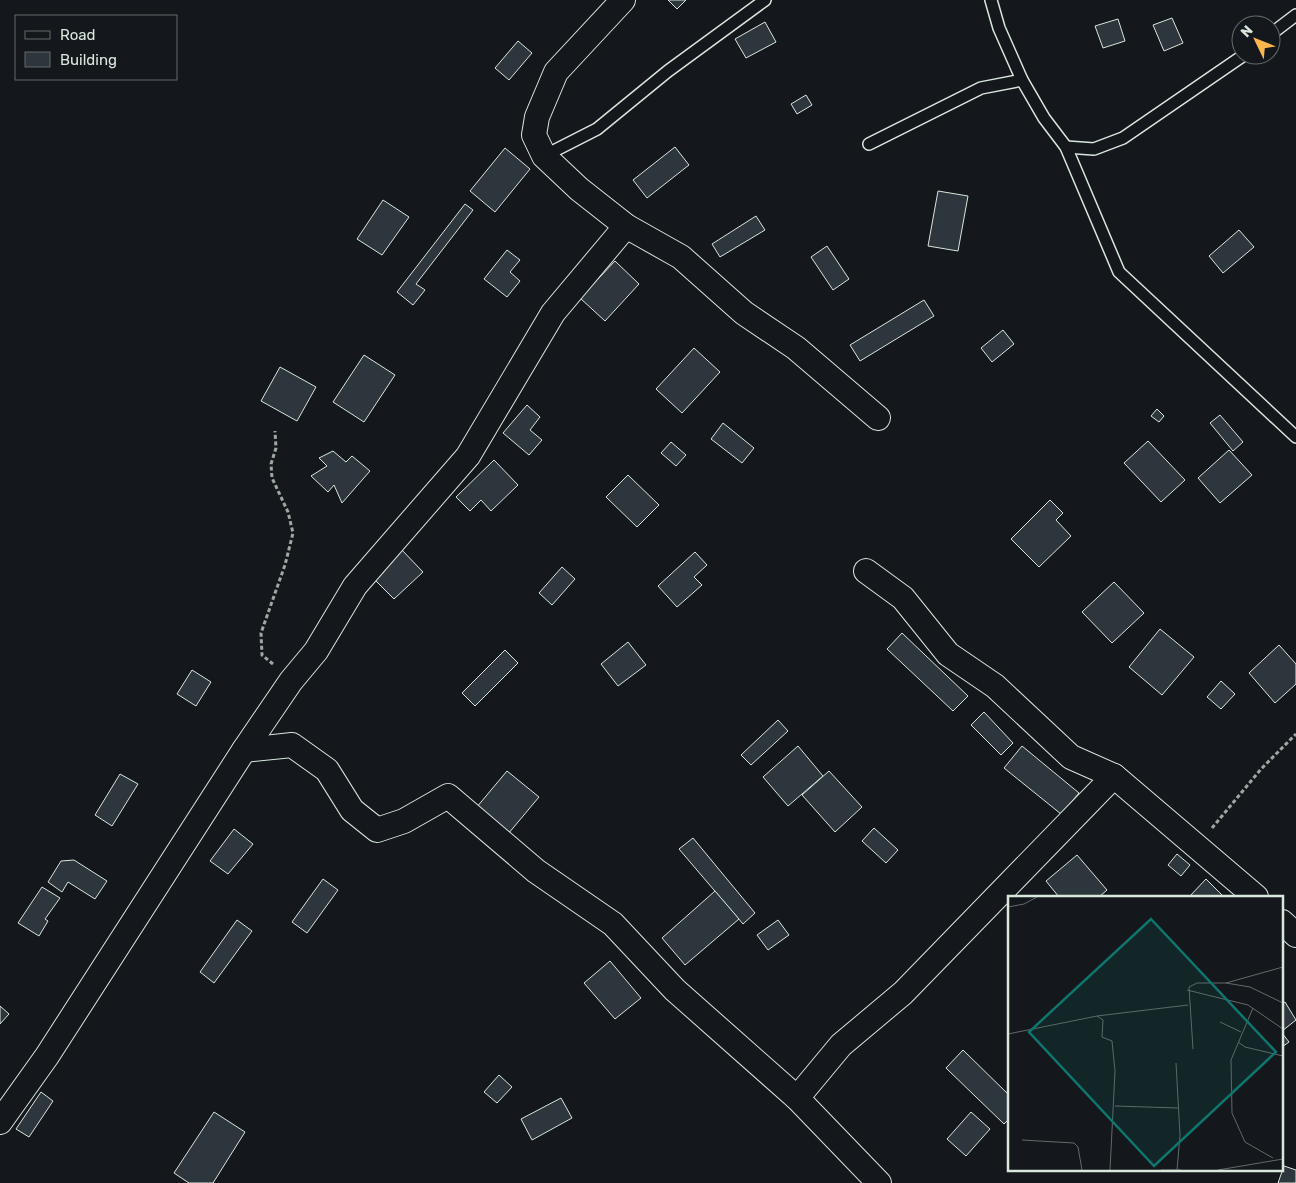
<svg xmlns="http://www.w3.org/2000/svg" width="1296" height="1183" viewBox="0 0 1296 1183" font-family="Rubik,sans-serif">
  <rect width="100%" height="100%" fill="#14181c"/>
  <g fill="#2c363c" stroke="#d8e6dc">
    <path d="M 668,0 L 686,0 L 677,9 Z"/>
    <path d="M 1172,18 L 1183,43 L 1164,51 L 1153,25 Z"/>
    <path d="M 1118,19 L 1125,41 L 1103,48 L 1095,26 Z"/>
    <path d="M 765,22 L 776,42 L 746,58 L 735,39 Z"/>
    <path d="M 518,41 L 532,53 L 509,80 L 495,68 Z"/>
    <path d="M 806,95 L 812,105 L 797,114 L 791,104 Z"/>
    <path d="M 675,147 L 689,165 L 647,198 L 633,180 Z"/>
    <path d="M 505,148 L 530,169 L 495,212 L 470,191 Z"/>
    <path d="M 938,191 L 968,196 L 958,251 L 928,246 Z"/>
    <path d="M 383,200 L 409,217 L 382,255 L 357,239 Z"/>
    <path d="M 465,204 L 473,210 L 416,284 L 425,290 L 413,305 L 397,292 Z"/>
    <path d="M 756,216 L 765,230 L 720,257 L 712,244 Z"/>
    <path d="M 1239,230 L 1254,247 L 1223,273 L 1209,256 Z"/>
    <path d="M 827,246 L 849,279 L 833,290 L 811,257 Z"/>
    <path d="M 507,250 L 520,260 L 510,272 L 520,281 L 507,297 L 484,279 Z"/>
    <path d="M 615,261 L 639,284 L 605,321 L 580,298 Z"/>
    <path d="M 924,300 L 934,316 L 860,361 L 850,345 Z"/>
    <path d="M 1003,330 L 1014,344 L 992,362 L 981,348 Z"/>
    <path d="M 694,348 L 720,372 L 682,413 L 656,389 Z"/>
    <path d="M 364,355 L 395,375 L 364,422 L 333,402 Z"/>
    <path d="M 280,367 L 316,387 L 297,421 L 261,401 Z"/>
    <path d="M 527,405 L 540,417 L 530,430 L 542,440 L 529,455 L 503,433 Z"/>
    <path d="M 1157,409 L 1164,416 L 1159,422 L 1151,416 Z"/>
    <path d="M 1220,415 L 1243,442 L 1233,451 L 1210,423 Z"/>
    <path d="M 723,423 L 754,448 L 742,463 L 711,439 Z"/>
    <path d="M 1148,441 L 1185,480 L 1161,502 L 1124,463 Z"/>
    <path d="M 671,442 L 686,455 L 676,466 L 661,453 Z"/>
    <path d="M 1229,450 L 1252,475 L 1220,503 L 1198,478 Z"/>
    <path d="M 333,451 L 346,462 L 352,456 L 370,471 L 342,503 L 334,485 L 328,492 L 311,476 L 327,466 L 319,458 Z"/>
    <path d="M 494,460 L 518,485 L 491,511 L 481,500 L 470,511 L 456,497 Z"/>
    <path d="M 628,475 L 659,505 L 637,527 L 606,497 Z"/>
    <path d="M 1050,500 L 1063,513 L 1056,520 L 1071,536 L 1039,567 L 1011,539 Z"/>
    <path d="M 400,548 L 423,572 L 394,599 L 371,576 Z"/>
    <path d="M 695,552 L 707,565 L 694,577 L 702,585 L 677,607 L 658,586 Z"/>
    <path d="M 562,567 L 575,579 L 552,605 L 539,593 Z"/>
    <path d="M 1114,582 L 1144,613 L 1112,643 L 1082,612 Z"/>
    <path d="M 1160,629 L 1194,657 L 1162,695 L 1129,667 Z"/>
    <path d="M 902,633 L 968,696 L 953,711 L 887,649 Z"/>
    <path d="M 628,642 L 646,665 L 618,686 L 601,664 Z"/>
    <path d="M 1279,645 L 1296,664 L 1296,684 L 1275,703 L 1249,673 Z"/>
    <path d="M 505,650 L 518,663 L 475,706 L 462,693 Z"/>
    <path d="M 192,670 L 211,682 L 196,706 L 177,694 Z"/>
    <path d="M 1221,681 L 1235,694 L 1221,709 L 1207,697 Z"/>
    <path d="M 984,712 L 1013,743 L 1001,755 L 971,725 Z"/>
    <path d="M 778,720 L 788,731 L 751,765 L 741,755 Z"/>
    <path d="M 798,746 L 823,776 L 788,806 L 763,777 Z"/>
    <path d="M 1022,746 L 1079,793 L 1061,814 L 1004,768 Z"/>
    <path d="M 507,771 L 539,797 L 508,834 L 476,808 Z"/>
    <path d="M 829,771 L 862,807 L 835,832 L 802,795 Z"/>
    <path d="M 120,774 L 138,784 L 112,826 L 95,815 Z"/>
    <path d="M 874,828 L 898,850 L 886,863 L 862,841 Z"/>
    <path d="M 234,829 L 253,844 L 228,874 L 210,861 Z"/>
    <path d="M 693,838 L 755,913 L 743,924 L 679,849 Z"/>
    <path d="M 1177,854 L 1190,865 L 1181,876 L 1168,865 Z"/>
    <path d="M 1077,855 L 1107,890 L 1099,897 L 1059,897 L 1046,881 Z"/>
    <path d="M 74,860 L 107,881 L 95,899 L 68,882 L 62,892 L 48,882 L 61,861 Z"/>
    <path d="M 323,879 L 338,890 L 307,933 L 292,922 Z"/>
    <path d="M 1206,879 L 1224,897 L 1189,897 Z"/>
    <path d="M 42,887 L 60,898 L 45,919 L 48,921 L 39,936 L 18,923 Z"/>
    <path d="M 715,891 L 739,919 L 685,965 L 662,938 Z"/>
    <path d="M 237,920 L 252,931 L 214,983 L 200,972 Z"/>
    <path d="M 778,920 L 789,935 L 768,950 L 757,935 Z"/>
    <path d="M 610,961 L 641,998 L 615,1019 L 584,983 Z"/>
    <path d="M 1285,1002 L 1296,1020 L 1282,1031 L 1282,1004 Z"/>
    <path d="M 0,1006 L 9,1014 L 0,1024 Z"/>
    <path d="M 1282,1033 L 1289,1042 L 1282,1047 Z"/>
    <path d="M 963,1050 L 1010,1096 L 1010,1118 L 1004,1124 L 946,1068 Z"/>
    <path d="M 499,1075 L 512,1087 L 497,1103 L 484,1092 Z"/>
    <path d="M 41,1092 L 53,1101 L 29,1137 L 16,1129 Z"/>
    <path d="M 561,1098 L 572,1118 L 532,1140 L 521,1119 Z"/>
    <path d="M 214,1112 L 245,1132 L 213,1183 L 189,1183 L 174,1173 Z"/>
    <path d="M 971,1112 L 990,1129 L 966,1156 L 947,1139 Z"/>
    <path d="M 1284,1166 L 1296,1170 L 1296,1183 L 1278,1183 Z"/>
  </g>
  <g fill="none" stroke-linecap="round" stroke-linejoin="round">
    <defs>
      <g id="lane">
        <path d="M 991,0 L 999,28 L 1022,80 L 1044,118 L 1066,147 L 1119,272 L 1296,437"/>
        <path d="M 1271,34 L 1296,15"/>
        <path d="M 869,144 L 981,88 L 1022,80"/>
        <path d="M 1066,147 L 1094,149 L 1123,138 L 1244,55"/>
        <path d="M 544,156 L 597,129 L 668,71 L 765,0"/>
      </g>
      <g id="street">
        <path d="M 623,0 L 556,72 L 537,117 L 534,135 L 544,156 L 579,189 L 626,226 L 681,257 L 744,313 L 796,348 L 878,418"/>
        <path d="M 866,571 L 903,598 L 948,654 L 995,686 L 1071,757 L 1114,776 L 1256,897"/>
        <path d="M 244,750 L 292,745 L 327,770 L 352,810 L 377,830 L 404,821 L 448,796 L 536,871 L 613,924 L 675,990 L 797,1098 L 879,1183"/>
        <path d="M 1282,922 L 1296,935"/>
        <path d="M 797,1098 L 841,1045 L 903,993 L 1114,776"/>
        <path d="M 0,1122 L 47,1056 L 244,750 L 291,681 L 316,651 L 355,586 L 468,456 L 553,313 L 626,226"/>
      </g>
    </defs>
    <use href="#lane" stroke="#d8e6dc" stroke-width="14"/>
    <use href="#street" stroke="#d8e6dc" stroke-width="26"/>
    <g stroke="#9da8a2" stroke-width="3" stroke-dasharray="4 2.5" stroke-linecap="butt">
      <path d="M 273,664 L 262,655 L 261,633 L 285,565 L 293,533 L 288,512 L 272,478 L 271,464 L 276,448 L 275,431"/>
      <path d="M 1212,828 L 1261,769 L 1296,734"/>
    </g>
    <use href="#lane" stroke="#14181c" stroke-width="11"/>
    <use href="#street" stroke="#14181c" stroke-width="24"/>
  </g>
  <g transform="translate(1008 896)">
    <rect width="275" height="275" fill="#14181c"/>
    <path fill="none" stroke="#626a69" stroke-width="1" d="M 0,11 L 16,8 L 29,1M 218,87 L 242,91 L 275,107M 179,94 L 240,109 L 275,133M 245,112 L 223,164 L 224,217 L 237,246 L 265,262M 89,120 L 95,124 L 94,141 L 104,145 L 107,175 L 102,274M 212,126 L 233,136M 0,138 L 89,120 L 180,109M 230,146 L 237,151 L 275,160M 185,153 L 181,91 L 189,87 L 218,87 L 275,71M 168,167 L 172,239 L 169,274M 107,210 L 170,212M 14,244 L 66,247 L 70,251 L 74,274M 153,274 L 173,274M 210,274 L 275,263"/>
    <path fill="#0f766e" fill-opacity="0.15" stroke="#0f766e" stroke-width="2.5" d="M 143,23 L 268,156 L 146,270 L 21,136 Z"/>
    <rect width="275" height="275" fill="none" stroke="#d8e6dc" stroke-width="2.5"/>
  </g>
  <rect x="15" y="15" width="162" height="65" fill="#14181c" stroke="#626a69"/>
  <rect x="25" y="31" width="25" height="8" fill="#14181c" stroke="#626a69"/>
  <text x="60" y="40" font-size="15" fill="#d8e6dc">Road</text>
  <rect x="25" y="52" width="25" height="15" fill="#2c363c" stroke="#626a69"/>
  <text x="60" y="65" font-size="15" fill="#d8e6dc">Building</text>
  <g transform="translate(1256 40) rotate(313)"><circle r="24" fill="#14181c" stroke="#626a69"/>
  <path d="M0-4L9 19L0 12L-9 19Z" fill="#ffb74d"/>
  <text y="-8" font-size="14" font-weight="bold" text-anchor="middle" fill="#d8e6dc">N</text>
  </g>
</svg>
